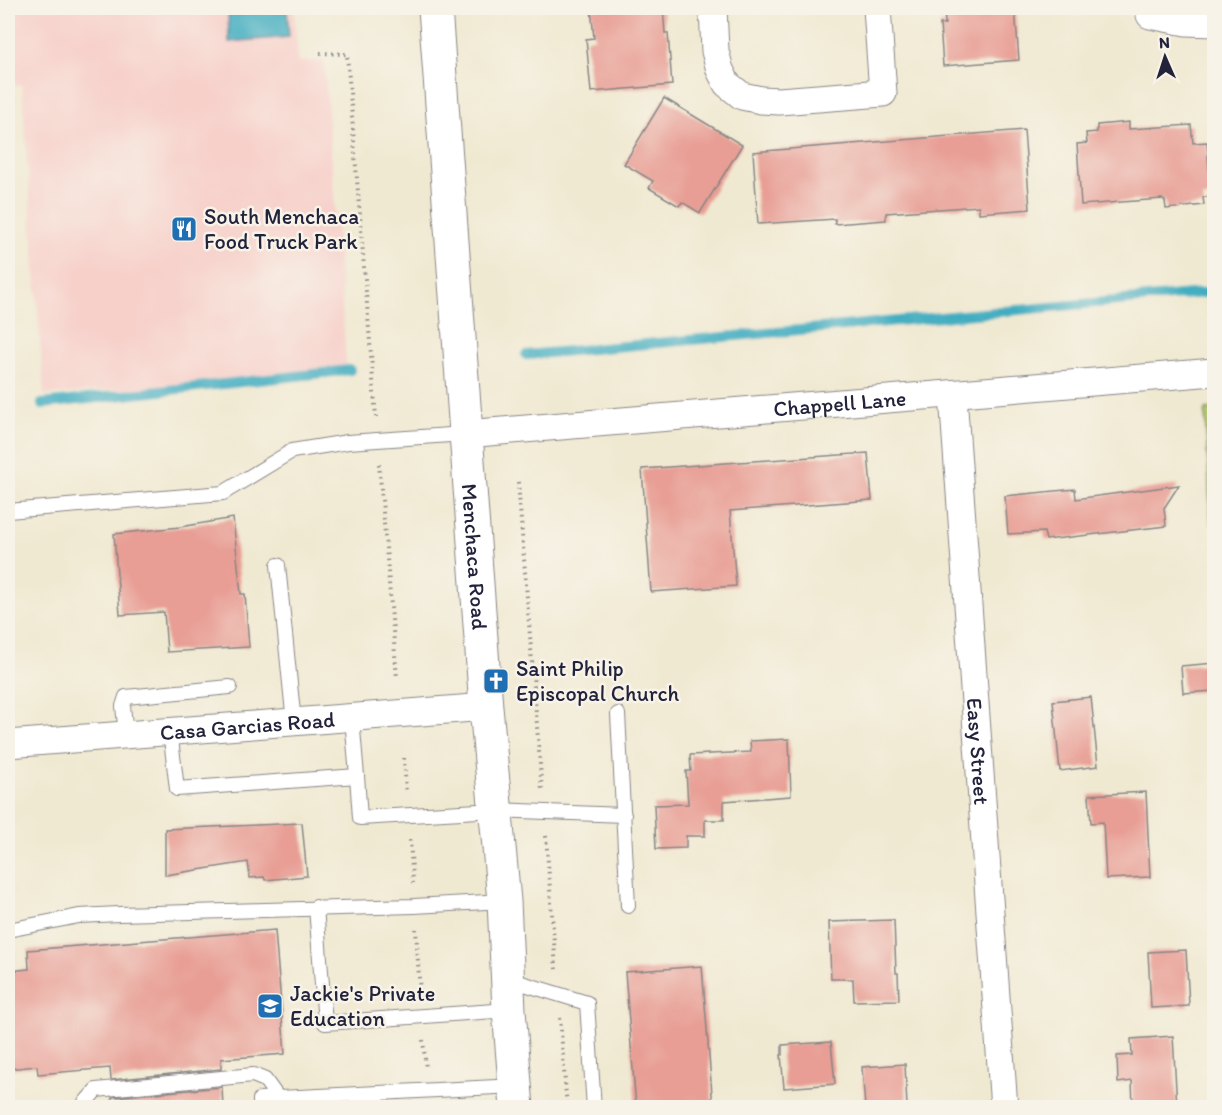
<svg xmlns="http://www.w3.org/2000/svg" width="1222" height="1115" viewBox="0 0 1222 1115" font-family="Itim,sans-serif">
  <rect width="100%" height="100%" fill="#f7f3e8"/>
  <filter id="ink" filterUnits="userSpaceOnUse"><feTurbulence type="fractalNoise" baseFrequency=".0167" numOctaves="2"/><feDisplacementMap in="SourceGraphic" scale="12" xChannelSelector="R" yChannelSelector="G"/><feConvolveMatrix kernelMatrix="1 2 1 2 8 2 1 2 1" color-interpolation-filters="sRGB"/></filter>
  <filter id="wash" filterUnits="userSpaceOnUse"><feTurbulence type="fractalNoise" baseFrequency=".008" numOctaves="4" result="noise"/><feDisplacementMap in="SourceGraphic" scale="24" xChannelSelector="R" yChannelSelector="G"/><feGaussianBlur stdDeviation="1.35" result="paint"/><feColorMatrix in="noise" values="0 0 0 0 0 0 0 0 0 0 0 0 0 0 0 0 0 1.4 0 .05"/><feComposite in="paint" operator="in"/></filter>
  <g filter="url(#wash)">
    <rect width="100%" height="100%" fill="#f0e9d2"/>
    <path fill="#f7d0ca" d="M 8,8 L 294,8 L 298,62 L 324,61 L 347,373 L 44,395 L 22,85 L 8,86 Z"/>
    <path fill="#b4c86c" stroke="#6b7554" stroke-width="1.5" d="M 1214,409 L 1214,523 L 1211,523 L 1205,410 Z"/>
    <path fill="#42adc1" stroke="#32687e" stroke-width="1.5" d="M 228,8 L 287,8 L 289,37 L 229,42 Z"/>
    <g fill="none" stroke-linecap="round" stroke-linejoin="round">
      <g stroke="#42adc1" stroke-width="10">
        <path d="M 526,355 L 1214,292"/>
        <path d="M 42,404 L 350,370"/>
      </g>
    </g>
    <g id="blocks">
      <g fill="#e89e94">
        <path d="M 591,8 L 663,8 L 665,33 L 668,33 L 672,85 L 591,92 L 586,39 L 594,38 Z"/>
        <path d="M 944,8 L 1015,8 L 1019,60 L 943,66 L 940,24 L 945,24 Z"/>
        <path d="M 664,98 L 742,145 L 700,213 L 682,202 L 679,206 L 649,188 L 653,181 L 624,164 Z"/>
        <path d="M 1129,122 L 1129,129 L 1191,125 L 1193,143 L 1207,142 L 1211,197 L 1203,197 L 1204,205 L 1166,209 L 1165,201 L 1162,199 L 1081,205 L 1077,144 L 1087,143 L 1086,133 L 1097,132 L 1097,125 Z"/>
        <path d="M 1024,130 L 1030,209 L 979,213 L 979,206 L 886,213 L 886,220 L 835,224 L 835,219 L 758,224 L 753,152 Z"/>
        <path d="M 868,453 L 872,500 L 730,511 L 736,586 L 651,592 L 642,469 Z"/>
        <path d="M 1179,485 L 1164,508 L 1166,526 L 1046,540 L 1044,532 L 1008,534 L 1005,496 L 1075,489 L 1076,499 Z"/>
        <path d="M 233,518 L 241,594 L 245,594 L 249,647 L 167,652 L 164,612 L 120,615 L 114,534 L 180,527 Z"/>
        <path d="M 1215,663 L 1215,691 L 1183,693 L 1181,666 Z"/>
        <path d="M 1091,697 L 1098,766 L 1060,771 L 1053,701 Z"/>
        <path d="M 789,739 L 791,796 L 724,801 L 724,820 L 705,820 L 705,836 L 686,836 L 686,848 L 656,849 L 654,805 L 688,804 L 686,771 L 691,771 L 690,755 L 751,752 L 750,741 Z"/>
        <path d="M 1146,792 L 1150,877 L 1106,879 L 1103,822 L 1091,823 L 1089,795 Z"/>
        <path d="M 302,823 L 307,876 L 265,880 L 264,877 L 250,878 L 248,862 L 165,875 L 165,829 Z"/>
        <path d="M 894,920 L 896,973 L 898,973 L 899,1000 L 854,1001 L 853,979 L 831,979 L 829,922 Z"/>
        <path d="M 275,930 L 285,1054 L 221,1059 L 221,1069 L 111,1080 L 110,1068 L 38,1074 L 37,1066 L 8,1069 L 8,971 L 29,969 L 28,950 Z"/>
        <path d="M 1186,950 L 1189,1006 L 1151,1008 L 1148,952 Z"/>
        <path d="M 702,966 L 713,1107 L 636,1107 L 625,972 Z"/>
        <path d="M 1173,1036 L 1177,1107 L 1133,1107 L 1132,1081 L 1118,1083 L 1117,1056 L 1132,1055 L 1131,1039 Z"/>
        <path d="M 831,1042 L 835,1084 L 784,1088 L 781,1055 L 782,1055 L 782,1045 Z"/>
        <path d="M 905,1064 L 907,1107 L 865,1107 L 862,1067 Z"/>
        <path d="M 222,1087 L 223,1107 L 113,1107 L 112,1097 Z"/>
      </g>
    </g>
  </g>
  <g filter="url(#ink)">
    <use href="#blocks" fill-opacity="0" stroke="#898686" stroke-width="1.5"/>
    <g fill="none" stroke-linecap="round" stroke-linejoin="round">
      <defs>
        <g id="lane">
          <path d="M 8,511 L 223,493 L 292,451 L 348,442 L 465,434"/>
          <path d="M 278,565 L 294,723"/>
          <path d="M 618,714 L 628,906"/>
          <path d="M 352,718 L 357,776"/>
          <path d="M 170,731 L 177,789 L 357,776 L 360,818 L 495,810 L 624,815"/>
          <path d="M 126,735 L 123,706 L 126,697 L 230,687"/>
          <path d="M 316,907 L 325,1023 L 509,1010"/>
          <path d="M 8,930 L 79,916 L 119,914 L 414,906 L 504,901"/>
          <path d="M 508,979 L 587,1003 L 594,1108"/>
          <path d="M 84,1108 L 84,1104 L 96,1090 L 253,1075 L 265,1080 L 278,1098"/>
          <path d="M 260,1108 L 260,1099 L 516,1086"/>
        </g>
        <g id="street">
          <path d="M 713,8 L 715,51 L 720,70 L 727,84 L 742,96 L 761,100 L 779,101 L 883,93 L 877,8"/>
          <path d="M 1150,15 L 1186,22 L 1214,23"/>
          <path id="s1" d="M 953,395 L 1004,1108"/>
          <path id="s2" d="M 465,434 L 1214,372"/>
          <path id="s3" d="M 8,744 L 486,707"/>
        </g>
        <g id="secondary">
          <path id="s4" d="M 435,8 L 486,707 L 504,901 L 509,1010 L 517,1108"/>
        </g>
      </defs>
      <use href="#lane" stroke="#898686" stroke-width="16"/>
      <use href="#street" stroke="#898686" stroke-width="29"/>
      <use href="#secondary" stroke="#898686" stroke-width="35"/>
      <g stroke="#898686" stroke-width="4" stroke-dasharray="1.5 4.5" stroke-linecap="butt">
        <path d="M 320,53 L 347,54 L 376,417"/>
        <path d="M 379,464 L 397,678"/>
        <path d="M 518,482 L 542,790"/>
        <path d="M 404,758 L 406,793"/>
        <path d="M 546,836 L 556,969"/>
        <path d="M 410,840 L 413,883"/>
        <path d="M 416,929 L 420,994"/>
        <path d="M 560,1018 L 567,1108"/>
        <path d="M 423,1040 L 426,1069"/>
      </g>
      <use href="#lane" stroke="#fff" stroke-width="14"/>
      <use href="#street" stroke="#fff" stroke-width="27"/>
      <use href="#secondary" stroke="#fff" stroke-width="33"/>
    </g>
  </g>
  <defs>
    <symbol id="restaurant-square" viewBox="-11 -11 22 22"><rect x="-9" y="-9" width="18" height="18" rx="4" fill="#1f6fb2" stroke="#f7f3e8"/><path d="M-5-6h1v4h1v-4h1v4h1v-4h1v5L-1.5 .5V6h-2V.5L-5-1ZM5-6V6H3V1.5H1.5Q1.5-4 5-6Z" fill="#fff"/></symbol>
    <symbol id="church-square" viewBox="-11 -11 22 22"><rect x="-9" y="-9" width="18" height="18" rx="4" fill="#1f6fb2" stroke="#f7f3e8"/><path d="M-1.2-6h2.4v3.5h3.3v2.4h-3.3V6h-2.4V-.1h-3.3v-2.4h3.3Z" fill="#fff"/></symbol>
    <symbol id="school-square" viewBox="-11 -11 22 22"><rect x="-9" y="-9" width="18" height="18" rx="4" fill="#1f6fb2" stroke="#f7f3e8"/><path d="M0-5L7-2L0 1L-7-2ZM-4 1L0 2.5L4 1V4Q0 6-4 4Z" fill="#fff"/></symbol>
  </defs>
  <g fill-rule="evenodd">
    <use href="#restaurant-square" x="169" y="214" width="30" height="30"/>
    <use href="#church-square" x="481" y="666" width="30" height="30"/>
    <use href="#school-square" x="255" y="991" width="30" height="30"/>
  </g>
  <g text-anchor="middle" stroke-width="5" stroke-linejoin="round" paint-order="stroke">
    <g font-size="22" fill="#22223b" stroke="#f7f3e8" text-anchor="start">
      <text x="204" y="224">South Menchaca<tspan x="204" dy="25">Food Truck Park</tspan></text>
      <text x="516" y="676">Saint Philip<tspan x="516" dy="25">Episcopal Church</tspan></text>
      <text x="290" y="1001">Jackie's Private<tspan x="290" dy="25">Education</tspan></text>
    </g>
    <g font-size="22" fill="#22223b" stroke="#f7f3e8">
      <text dy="8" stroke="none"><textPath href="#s2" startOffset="376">Chappell Lane</textPath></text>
      <text dy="8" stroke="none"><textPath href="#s4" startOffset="550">Menchaca Road</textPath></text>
      <text dy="8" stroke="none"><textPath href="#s3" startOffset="240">Casa Garcias Road</textPath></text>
      <text dy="8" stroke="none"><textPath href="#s1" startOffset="357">Easy Street</textPath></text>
    </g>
  </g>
  <rect width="1222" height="1115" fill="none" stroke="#f7f3e8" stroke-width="30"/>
  <g transform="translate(1165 57) rotate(357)" stroke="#f7f3e8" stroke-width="4.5" paint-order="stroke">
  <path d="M0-4.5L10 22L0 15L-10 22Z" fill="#22223b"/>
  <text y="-9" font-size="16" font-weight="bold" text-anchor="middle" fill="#22223b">N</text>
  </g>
</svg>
